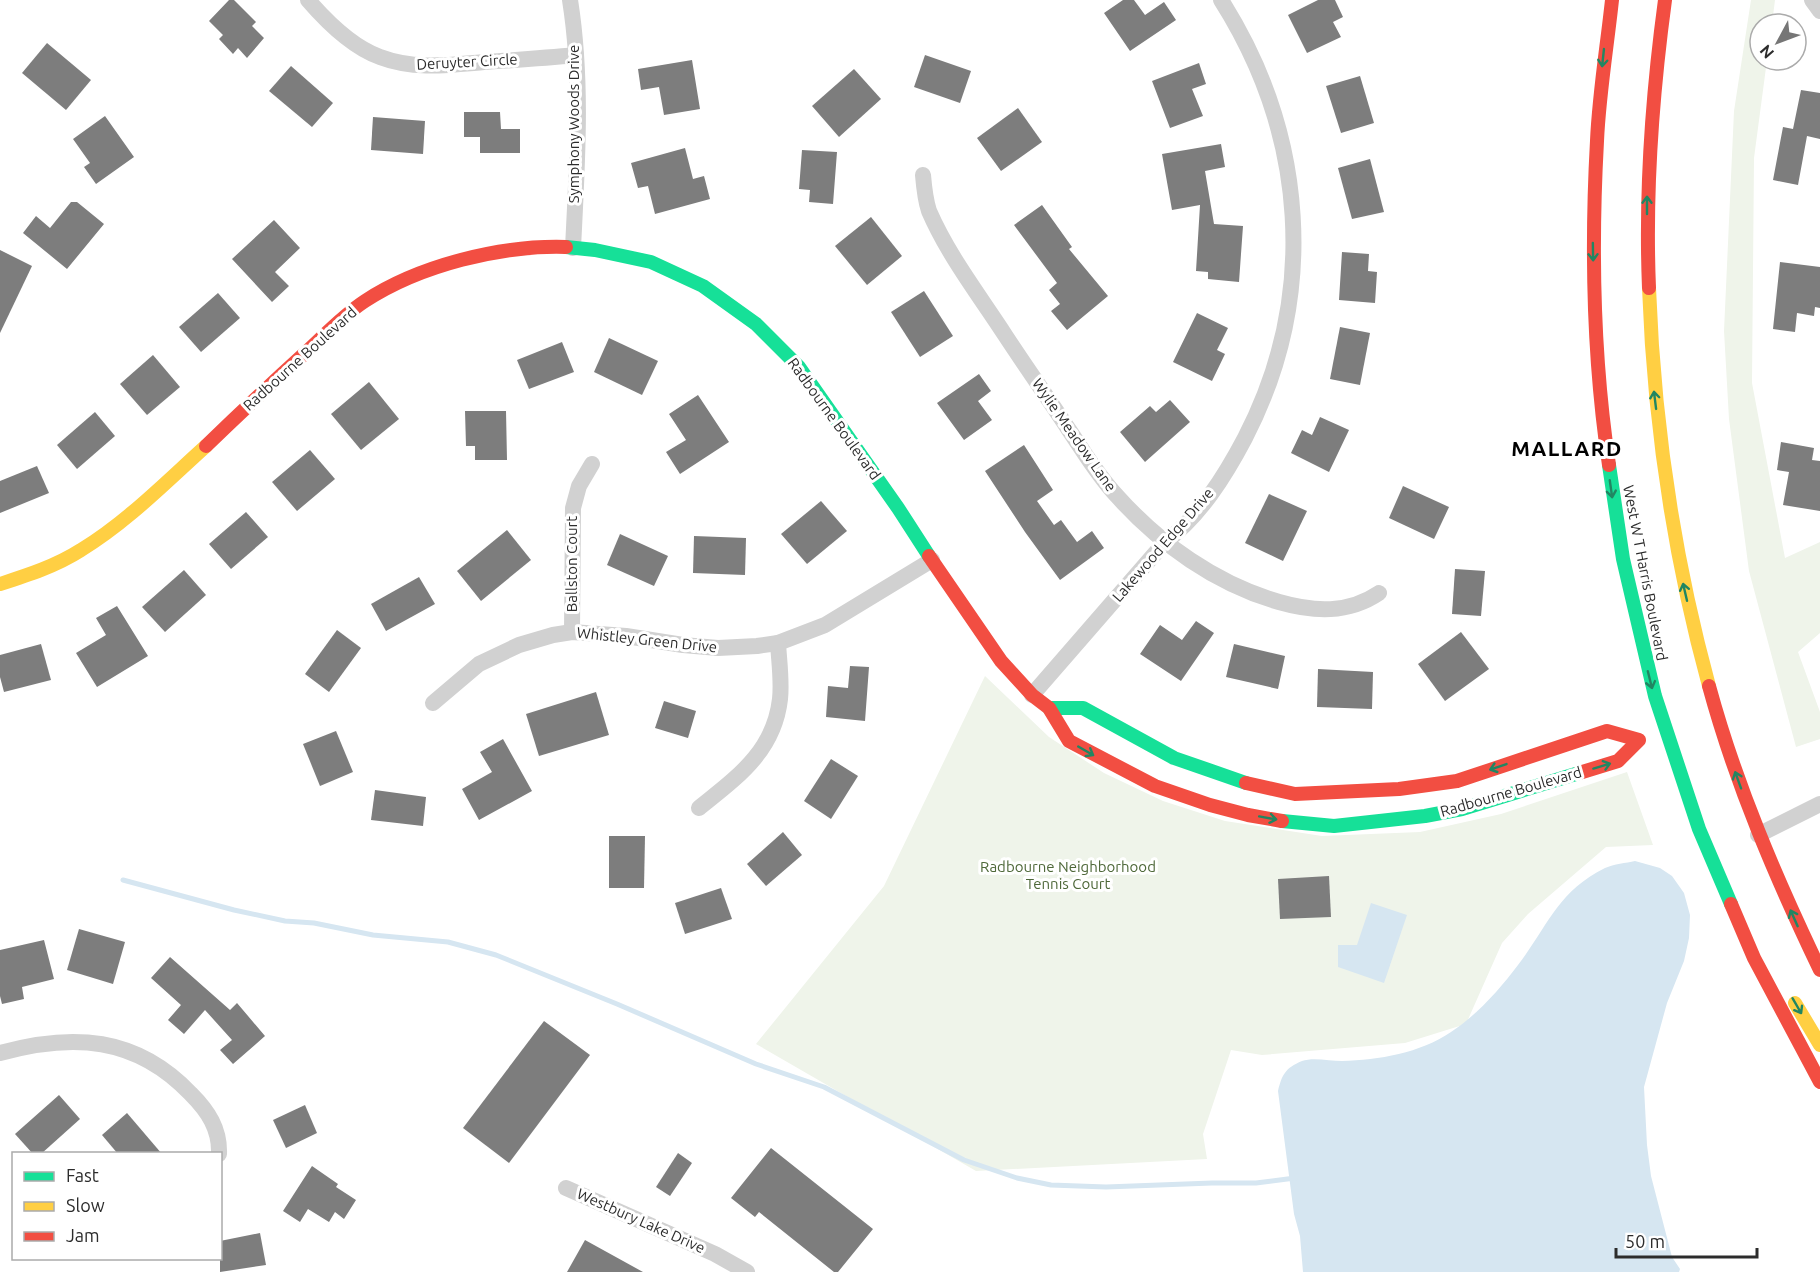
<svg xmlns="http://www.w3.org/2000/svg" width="1820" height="1272" viewBox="0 0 1820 1272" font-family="Ubuntu,sans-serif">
  <rect width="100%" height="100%" fill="#fff"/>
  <g fill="#eff4ea">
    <path d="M 1751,0 L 1775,0 L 1772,24 L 1760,24 L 1760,60 L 1767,60 L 1754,158 L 1752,383 L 1785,558 L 1820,542 L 1820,633 L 1798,652 L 1820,712 L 1820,739 L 1796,747 L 1749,571 L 1729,419 L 1724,331 L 1734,111 Z"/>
    <path d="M 985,676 L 1049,737 L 1104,773 L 1163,801 L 1225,821 L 1322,836 L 1420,832 L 1501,814 L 1627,772 L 1653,845 L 1606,847 L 1528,914 L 1502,943 L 1466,1024 L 1405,1043 L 1262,1055 L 1231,1050 L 1203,1134 L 1207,1159 L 976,1171 L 756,1044 L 884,886 Z"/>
  </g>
  <g fill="#d6e6f1">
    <path d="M 1635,861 L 1660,868 L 1672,876 L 1684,893 L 1690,915 L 1689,938 L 1684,961 L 1667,1003 L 1644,1087 L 1647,1145 L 1651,1176 L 1672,1257 L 1680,1269 L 1679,1272 L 1303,1272 L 1300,1236 L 1294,1214 L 1278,1091 C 1282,1075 1285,1068 1302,1061 C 1313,1057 1330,1061 1342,1061 C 1379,1060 1420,1053 1451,1032 C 1477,1015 1500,989 1518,965 C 1548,926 1557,892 1605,868 C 1614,864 1626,863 1635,861 Z"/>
    <path d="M 1371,903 L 1407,915 L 1384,983 L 1338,967 L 1338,945 L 1357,945 Z"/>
  </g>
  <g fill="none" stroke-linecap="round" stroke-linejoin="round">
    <path stroke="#d6e6f1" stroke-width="5" d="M 123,880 L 234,910 L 285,921 L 314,923 L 373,935 L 448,942 L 496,955 L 617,1004 L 756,1064 L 824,1087 L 964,1160 L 1017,1178 L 1051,1185 L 1106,1187 L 1212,1183 L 1256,1183 L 1295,1178"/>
  </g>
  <g fill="#7d7d7d">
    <path d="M 229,0 L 234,0 L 256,22 L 252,26 L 264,38 L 247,58 L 238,48 L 233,54 L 219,39 L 223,35 L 209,21 Z"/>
    <path d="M 1123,0 L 1134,0 L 1145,15 L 1164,2 L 1176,20 L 1130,51 L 1104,13 Z"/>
    <path d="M 1318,0 L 1335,0 L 1343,17 L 1333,22 L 1341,37 L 1307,53 L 1288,15 Z"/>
    <path d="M 47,43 L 91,80 L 66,110 L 22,73 Z"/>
    <path d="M 925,55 L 971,71 L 960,103 L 914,87 Z"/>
    <path d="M 692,60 L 700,109 L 664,115 L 659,87 L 641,90 L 638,69 Z"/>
    <path d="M 1199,63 L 1206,84 L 1192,89 L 1203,116 L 1170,128 L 1152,81 Z"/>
    <path d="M 291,66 L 333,103 L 312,127 L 269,91 Z"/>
    <path d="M 854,69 L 881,99 L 839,137 L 812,106 Z"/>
    <path d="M 1360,76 L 1374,123 L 1341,133 L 1326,86 Z"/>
    <path d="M 1801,90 L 1820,93 L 1820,139 L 1807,136 L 1798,185 L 1773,180 L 1783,127 L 1793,129 Z"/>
    <path d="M 1018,108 L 1042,142 L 1001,171 L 977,138 Z"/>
    <path d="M 464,112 L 500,112 L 501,129 L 520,129 L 520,153 L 480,153 L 480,137 L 464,137 Z"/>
    <path d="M 105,116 L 134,157 L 96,184 L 84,167 L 90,163 L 73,139 Z"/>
    <path d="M 373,117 L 425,121 L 423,154 L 371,150 Z"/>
    <path d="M 1221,144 L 1225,167 L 1205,171 L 1214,224 L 1243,226 L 1239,282 L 1208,279 L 1208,272 L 1196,271 L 1200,205 L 1172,210 L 1162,154 Z"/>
    <path d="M 685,148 L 693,179 L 704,176 L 710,199 L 655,214 L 648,186 L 638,188 L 631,163 Z"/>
    <path d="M 802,150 L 837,152 L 833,204 L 809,202 L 810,190 L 799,189 Z"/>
    <path d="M 1370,159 L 1384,212 L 1352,219 L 1338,168 Z"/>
    <path d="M 71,202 L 77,202 L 104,224 L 67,269 L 23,233 L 36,216 L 50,228 Z"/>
    <path d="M 1042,205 L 1072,247 L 1069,249 L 1108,296 L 1067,330 L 1051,311 L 1060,304 L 1049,290 L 1057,283 L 1014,225 Z"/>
    <path d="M 871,217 L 902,256 L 867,285 L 835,246 Z"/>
    <path d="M 274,220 L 300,248 L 275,272 L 289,286 L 272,302 L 232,259 Z"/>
    <path d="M 0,250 L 32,266 L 0,333 Z"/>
    <path d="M 1342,252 L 1369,254 L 1368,271 L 1377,272 L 1375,303 L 1339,300 Z"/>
    <path d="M 1780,262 L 1820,267 L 1820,308 L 1815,307 L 1814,316 L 1797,313 L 1795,332 L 1773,329 Z"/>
    <path d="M 924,291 L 953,336 L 920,357 L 891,312 Z"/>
    <path d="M 218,293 L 240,318 L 201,352 L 179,327 Z"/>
    <path d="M 1197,313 L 1228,328 L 1217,350 L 1225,354 L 1212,381 L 1173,362 Z"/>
    <path d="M 1340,327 L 1370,333 L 1360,385 L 1330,379 Z"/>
    <path d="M 609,338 L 658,361 L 642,395 L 594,372 Z"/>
    <path d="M 562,342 L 574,372 L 529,389 L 517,360 Z"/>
    <path d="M 153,355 L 180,387 L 147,415 L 120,384 Z"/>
    <path d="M 979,374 L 991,391 L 978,401 L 992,420 L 964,440 L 937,403 Z"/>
    <path d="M 369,382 L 399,419 L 361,450 L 331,414 Z"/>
    <path d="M 698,395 L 729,442 L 680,474 L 666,452 L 686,440 L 669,414 Z"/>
    <path d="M 1170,400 L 1190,422 L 1145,462 L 1120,432 L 1150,406 L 1156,412 Z"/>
    <path d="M 465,411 L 506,411 L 507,460 L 475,460 L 475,446 L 466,446 Z"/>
    <path d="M 95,412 L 115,436 L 77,469 L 57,445 Z"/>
    <path d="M 1320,417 L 1349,430 L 1329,472 L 1291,453 L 1302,430 L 1312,435 Z"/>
    <path d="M 1781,442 L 1814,448 L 1812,460 L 1820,461 L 1820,511 L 1783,505 L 1789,472 L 1777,470 Z"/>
    <path d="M 1024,445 L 1053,490 L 1037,501 L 1054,525 L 1061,520 L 1077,542 L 1092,531 L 1104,548 L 1060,580 L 1025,532 L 985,471 Z"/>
    <path d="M 310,450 L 335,479 L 297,511 L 272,482 Z"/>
    <path d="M 37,466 L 49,493 L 0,513 L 0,481 Z"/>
    <path d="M 1403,486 L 1449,507 L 1434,539 L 1389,518 Z"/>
    <path d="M 1269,494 L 1307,511 L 1283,561 L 1245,543 Z"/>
    <path d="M 821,501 L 847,531 L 807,564 L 781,534 Z"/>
    <path d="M 246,512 L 268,537 L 231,569 L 209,544 Z"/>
    <path d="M 507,530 L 531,560 L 481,601 L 457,571 Z"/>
    <path d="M 620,534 L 668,556 L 654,586 L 607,565 Z"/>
    <path d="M 694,536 L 746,538 L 745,575 L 693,573 Z"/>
    <path d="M 1455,569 L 1485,571 L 1481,616 L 1452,614 Z"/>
    <path d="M 184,570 L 206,595 L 165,632 L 142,607 Z"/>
    <path d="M 419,577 L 435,604 L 386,631 L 371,604 Z"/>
    <path d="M 117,606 L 148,656 L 97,687 L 76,653 L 106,635 L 96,618 Z"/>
    <path d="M 1196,621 L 1214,633 L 1181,681 L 1140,654 L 1160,625 L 1182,640 Z"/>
    <path d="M 337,630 L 361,648 L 329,692 L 305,674 Z"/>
    <path d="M 1461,632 L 1489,669 L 1445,701 L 1418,664 Z"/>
    <path d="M 41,644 L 51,680 L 4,692 L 0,677 L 0,655 Z"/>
    <path d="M 1234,644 L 1285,656 L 1278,689 L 1226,677 Z"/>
    <path d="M 850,666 L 869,667 L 865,721 L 826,717 L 828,686 L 848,688 Z"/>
    <path d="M 1318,669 L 1373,672 L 1372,709 L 1317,707 Z"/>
    <path d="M 596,692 L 609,735 L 539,756 L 526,714 Z"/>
    <path d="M 664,701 L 696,711 L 688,738 L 655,728 Z"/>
    <path d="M 336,731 L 353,772 L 320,786 L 303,744 Z"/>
    <path d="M 503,739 L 532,791 L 479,820 L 462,789 L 492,772 L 480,752 Z"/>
    <path d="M 831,759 L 858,776 L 831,819 L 804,801 Z"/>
    <path d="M 375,790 L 426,797 L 423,826 L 371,820 Z"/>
    <path d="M 783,832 L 802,855 L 766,886 L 747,864 Z"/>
    <path d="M 609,836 L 645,836 L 644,888 L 609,888 Z"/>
    <path d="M 1329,876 L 1331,917 L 1280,919 L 1278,879 Z"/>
    <path d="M 721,888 L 732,919 L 685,934 L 675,903 Z"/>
    <path d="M 79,929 L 125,942 L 113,984 L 67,970 Z"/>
    <path d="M 44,940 L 54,979 L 22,987 L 24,999 L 2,1004 L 0,996 L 0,950 Z"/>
    <path d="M 170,957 L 230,1010 L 237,1003 L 265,1036 L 233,1064 L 220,1050 L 232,1040 L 205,1010 L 184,1034 L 168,1020 L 181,1005 L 151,978 Z"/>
    <path d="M 544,1021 L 590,1055 L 509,1163 L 463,1128 Z"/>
    <path d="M 59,1095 L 80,1119 L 41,1154 L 33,1154 L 15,1134 Z"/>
    <path d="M 305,1105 L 317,1133 L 286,1148 L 273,1120 Z"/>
    <path d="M 127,1113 L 162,1154 L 118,1154 L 102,1135 Z"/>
    <path d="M 771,1148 L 873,1229 L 838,1272 L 834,1272 L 759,1212 L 755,1217 L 731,1198 Z"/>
    <path d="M 678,1153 L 692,1163 L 670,1196 L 656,1187 Z"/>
    <path d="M 312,1166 L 338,1184 L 336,1187 L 356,1200 L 344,1219 L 335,1212 L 329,1222 L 308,1209 L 300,1222 L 283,1211 Z"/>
    <path d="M 260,1233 L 266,1265 L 220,1272 L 220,1241 Z"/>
    <path d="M 585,1240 L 643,1272 L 567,1272 Z"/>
  </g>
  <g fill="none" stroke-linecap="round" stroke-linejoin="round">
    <g stroke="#d1d1d1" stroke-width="16">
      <path d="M 308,0 C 327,22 352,47 380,57 C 414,70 449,65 484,62 C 515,60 545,58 576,55"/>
      <path d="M 570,0 C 583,82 577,166 573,248"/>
      <path d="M 1812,0 L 1820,11"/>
      <path d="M 923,175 C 924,187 925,199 929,211 C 948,255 979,295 1005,335 C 1026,367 1048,398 1069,430 C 1084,452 1098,476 1117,496 C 1160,544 1216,584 1279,602 C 1314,612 1348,614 1379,593"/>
      <path d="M 572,632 L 573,508 L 579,486 L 592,464"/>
      <path d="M 1032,695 L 1165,542 C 1200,516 1225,476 1245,438 C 1319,295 1306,134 1221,0"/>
      <path d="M 433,703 L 479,664 L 519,645 L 553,635 L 572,632 L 626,636 L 683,645 L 718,648 L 757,646 L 778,643 L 825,625 L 932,560"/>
      <path d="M 699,808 C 736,778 774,752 780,699 C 782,681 779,661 778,643"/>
      <path d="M 1758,835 L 1820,804"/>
      <path d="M 0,1053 C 72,1033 136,1036 191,1094 C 208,1111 220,1129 219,1154"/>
      <path d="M 566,1188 L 715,1254 L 747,1272"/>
    </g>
    <g stroke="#16e098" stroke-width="14">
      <path d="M 566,247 L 595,250 L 651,262 L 703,286 L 756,324 L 799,367 L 898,508 L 929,556"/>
      <path d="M 1609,465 L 1623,559 L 1655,696 L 1699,829 L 1731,904"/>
      <path d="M 1049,708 L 1083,708 L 1174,758 L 1246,783"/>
      <path d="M 1282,821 L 1334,826 L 1425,816 L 1462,809 L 1579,773"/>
    </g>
    <g stroke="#ffcf43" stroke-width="14">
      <path d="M 1649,288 C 1654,425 1673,554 1709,686"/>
      <path d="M 0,584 C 28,575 56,566 81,550 C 127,522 166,482 206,446"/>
      <path d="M 1795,1003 L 1820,1045"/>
    </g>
    <g stroke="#f24e42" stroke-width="14">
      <path d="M 1649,288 C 1645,191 1652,96 1665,0"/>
      <path d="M 206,446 C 238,415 270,385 303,355 C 323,337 342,316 365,301 C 420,265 501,245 566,247"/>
      <path d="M 1609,465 C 1593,358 1591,249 1597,141 C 1599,94 1607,47 1612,0"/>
      <path d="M 929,556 L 1001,661 L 1032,695 L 1049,708 L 1069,741 L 1155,786 L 1210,805 L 1248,815 L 1282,821"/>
      <path d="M 1709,686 C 1736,785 1776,878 1820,970"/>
      <path d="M 1246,783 L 1295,794 L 1399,789 L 1457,781 L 1607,731 L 1639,740 L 1618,761 L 1579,773"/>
      <path d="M 1731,904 L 1754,958 L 1820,1082"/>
    </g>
  </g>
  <defs><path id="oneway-shaft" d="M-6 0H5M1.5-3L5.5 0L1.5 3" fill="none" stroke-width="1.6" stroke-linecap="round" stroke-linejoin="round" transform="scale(1.5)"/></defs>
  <g stroke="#218662">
    <use href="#oneway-shaft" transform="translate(1603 58) rotate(96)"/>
    <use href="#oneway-shaft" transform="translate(1647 205) rotate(-90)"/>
    <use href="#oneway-shaft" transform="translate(1593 252) rotate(89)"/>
    <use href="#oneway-shaft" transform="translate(1655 400) rotate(-97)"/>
    <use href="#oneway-shaft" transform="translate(1611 489) rotate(82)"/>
    <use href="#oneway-shaft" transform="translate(1685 592) rotate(-103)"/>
    <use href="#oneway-shaft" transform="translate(1650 680) rotate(76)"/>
    <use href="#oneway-shaft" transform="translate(1086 751) rotate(30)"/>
    <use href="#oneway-shaft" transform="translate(1602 766) rotate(-17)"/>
    <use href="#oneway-shaft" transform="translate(1498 767) rotate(161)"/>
    <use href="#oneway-shaft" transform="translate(1738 780) rotate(-110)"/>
    <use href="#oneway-shaft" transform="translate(1268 818) rotate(10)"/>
    <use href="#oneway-shaft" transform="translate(1794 918) rotate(-114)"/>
    <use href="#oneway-shaft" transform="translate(1797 1006) rotate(60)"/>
  </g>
  <g text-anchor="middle" stroke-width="6" stroke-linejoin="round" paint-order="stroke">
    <g font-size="15" fill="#2c2c2c" stroke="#fff">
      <text transform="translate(467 62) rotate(-3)" y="5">Deruyter Circle</text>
      <text transform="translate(574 124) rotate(-90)" y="5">Symphony Woods Drive</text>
      <text transform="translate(300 359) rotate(-42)" y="5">Radbourne Boulevard</text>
      <text transform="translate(834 419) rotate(54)" y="5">Radbourne Boulevard</text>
      <text transform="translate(1074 435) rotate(55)" y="5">Wylie Meadow Lane</text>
      <text transform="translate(1163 545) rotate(-49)" y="5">Lakewood Edge Drive</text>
      <text transform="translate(572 564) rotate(-90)" y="5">Ballston Court</text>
      <text transform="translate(1645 573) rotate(79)" y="5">West W T Harris Boulevard</text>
      <text transform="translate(647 640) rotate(6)" y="5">Whistley Green Drive</text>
      <text transform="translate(1511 792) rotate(-16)" y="5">Radbourne Boulevard</text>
      <text transform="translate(641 1221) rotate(24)" y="5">Westbury Lake Drive</text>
    </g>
    <g font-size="15" fill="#4e6839" stroke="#fff">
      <text x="1068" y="872">Radbourne Neighborhood<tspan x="1068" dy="17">Tennis Court</tspan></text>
    </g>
    <g font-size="21" font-weight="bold" letter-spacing="1.5" fill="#000" stroke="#fff">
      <text x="1567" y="456">MALLARD</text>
    </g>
  </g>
  <rect x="12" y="1152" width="210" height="108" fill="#ffffff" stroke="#ababab" stroke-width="1.5"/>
  <rect x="24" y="1172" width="30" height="9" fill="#16e098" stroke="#ababab" stroke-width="1.5"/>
  <text x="66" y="1182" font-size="18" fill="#2c2c2c">Fast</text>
  <rect x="24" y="1202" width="30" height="9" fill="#ffcf43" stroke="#ababab" stroke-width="1.5"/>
  <text x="66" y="1212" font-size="18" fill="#2c2c2c">Slow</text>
  <rect x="24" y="1232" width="30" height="9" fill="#f24e42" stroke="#ababab" stroke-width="1.5"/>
  <text x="66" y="1242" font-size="18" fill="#2c2c2c">Jam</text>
  <g transform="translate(1778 42) rotate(229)"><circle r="28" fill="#ffffff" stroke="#ababab" stroke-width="1.5"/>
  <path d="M0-4.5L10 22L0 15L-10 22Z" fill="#767676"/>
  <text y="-9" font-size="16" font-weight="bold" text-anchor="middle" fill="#2c2c2c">N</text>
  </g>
  <path d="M1616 1248v9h141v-9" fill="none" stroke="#2c2c2c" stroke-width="3"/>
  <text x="1625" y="1248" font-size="18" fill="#2c2c2c" stroke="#ffffff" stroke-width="4.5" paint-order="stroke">50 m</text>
</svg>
